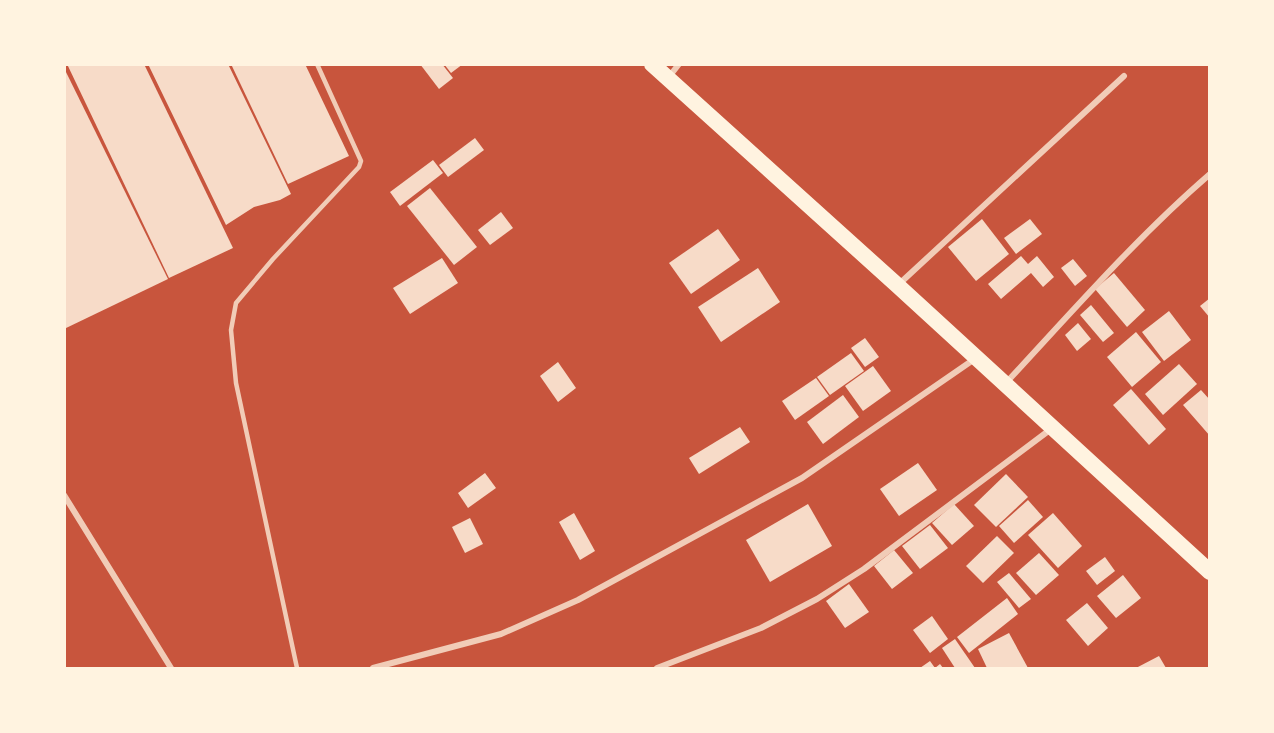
<svg xmlns="http://www.w3.org/2000/svg" width="1274" height="733" viewBox="0 0 1274 733" font-family="'Nunito Sans',sans-serif">
  <rect width="100%" height="100%" fill="#c8553d"/>
  <g fill="#f7dbc8">
    <path d="M 67,64 L 144,64 L 233,248 L 169,278 Z"/>
    <path d="M 148,64 L 228,64 L 291,194 L 280,200 L 254,207 L 226,225 Z"/>
    <path d="M 231,64 L 305,64 L 349,156 L 288,184 Z"/>
    <path d="M 420,64 L 442,64 L 453,78 L 439,89 Z"/>
    <path d="M 444,64 L 463,64 L 451,73 Z"/>
    <path d="M 64,68 L 168,279 L 64,329 Z"/>
    <path d="M 475,138 L 484,150 L 448,177 L 439,165 Z"/>
    <path d="M 433,160 L 443,173 L 400,206 L 390,192 Z"/>
    <path d="M 430,188 L 477,247 L 454,265 L 407,206 Z"/>
    <path d="M 501,212 L 513,228 L 490,245 L 478,230 Z"/>
    <path d="M 982,219 L 1009,254 L 976,281 L 948,247 Z"/>
    <path d="M 1030,219 L 1042,234 L 1016,254 L 1004,238 Z"/>
    <path d="M 718,229 L 740,260 L 691,294 L 669,263 Z"/>
    <path d="M 1021,256 L 1028,264 L 1037,256 L 1054,277 L 1043,287 L 1031,273 L 1001,299 L 988,284 Z"/>
    <path d="M 442,258 L 458,283 L 410,314 L 393,288 Z"/>
    <path d="M 1073,259 L 1087,276 L 1075,286 L 1061,268 Z"/>
    <path d="M 758,268 L 780,302 L 721,342 L 698,307 Z"/>
    <path d="M 1114,273 L 1145,310 L 1127,327 L 1095,289 Z"/>
    <path d="M 1210,298 L 1210,318 L 1200,306 Z"/>
    <path d="M 1091,305 L 1114,333 L 1103,342 L 1080,315 Z"/>
    <path d="M 1169,311 L 1191,340 L 1164,361 L 1142,332 Z"/>
    <path d="M 1078,323 L 1091,339 L 1077,351 L 1065,335 Z"/>
    <path d="M 1136,332 L 1161,362 L 1132,387 L 1107,357 Z"/>
    <path d="M 865,338 L 879,357 L 865,367 L 851,348 Z"/>
    <path d="M 851,353 L 864,371 L 830,395 L 817,377 Z"/>
    <path d="M 558,362 L 576,388 L 558,402 L 540,376 Z"/>
    <path d="M 1179,364 L 1197,384 L 1163,415 L 1145,394 Z"/>
    <path d="M 873,366 L 891,391 L 863,411 L 845,386 Z"/>
    <path d="M 816,378 L 829,396 L 795,420 L 782,401 Z"/>
    <path d="M 1131,389 L 1166,429 L 1149,445 L 1113,405 Z"/>
    <path d="M 1201,390 L 1210,400 L 1210,436 L 1183,405 Z"/>
    <path d="M 843,395 L 859,417 L 823,444 L 807,422 Z"/>
    <path d="M 740,427 L 750,442 L 699,474 L 689,458 Z"/>
    <path d="M 918,463 L 937,490 L 899,516 L 880,489 Z"/>
    <path d="M 485,473 L 496,488 L 468,508 L 458,493 Z"/>
    <path d="M 1006,474 L 1028,497 L 996,527 L 974,505 Z"/>
    <path d="M 1028,500 L 1043,517 L 1014,543 L 999,526 Z"/>
    <path d="M 808,504 L 832,546 L 770,582 L 746,540 Z"/>
    <path d="M 954,504 L 974,526 L 952,545 L 932,523 Z"/>
    <path d="M 574,513 L 595,551 L 580,560 L 559,522 Z"/>
    <path d="M 1053,513 L 1082,546 L 1058,568 L 1028,535 Z"/>
    <path d="M 470,518 L 483,544 L 465,553 L 452,527 Z"/>
    <path d="M 930,525 L 948,548 L 920,569 L 902,546 Z"/>
    <path d="M 997,536 L 1014,553 L 983,583 L 966,566 Z"/>
    <path d="M 894,550 L 913,573 L 892,589 L 874,566 Z"/>
    <path d="M 1039,553 L 1059,575 L 1036,595 L 1016,573 Z"/>
    <path d="M 1105,557 L 1115,571 L 1097,585 L 1086,571 Z"/>
    <path d="M 1009,573 L 1031,599 L 1019,608 L 997,582 Z"/>
    <path d="M 1123,575 L 1141,598 L 1116,618 L 1097,596 Z"/>
    <path d="M 849,584 L 869,612 L 845,628 L 826,601 Z"/>
    <path d="M 1007,598 L 1018,614 L 969,653 L 957,637 Z"/>
    <path d="M 1087,603 L 1108,628 L 1088,646 L 1066,620 Z"/>
    <path d="M 932,616 L 948,639 L 930,653 L 913,630 Z"/>
    <path d="M 1009,633 L 1028,668 L 987,668 L 978,649 Z"/>
    <path d="M 955,639 L 975,668 L 955,668 L 942,648 Z"/>
    <path d="M 1159,656 L 1166,668 L 1136,668 Z"/>
    <path d="M 930,661 L 935,668 L 940,664 L 943,668 L 920,668 Z"/>
  </g>
  <g fill="none" stroke-linecap="round" stroke-linejoin="round">
    <path stroke="#f1ccb7" stroke-width="4.5" d="M 297,668 L 236,383 L 231,330 L 236,303 L 273,259 L 359,167 L 361,161 L 317,64"/>
    <g stroke="#f1ccb7" stroke-width="6">
      <path d="M 668,78 L 679,64"/>
      <path d="M 898,285 L 1124,76"/>
      <path d="M 1005,384 C 1071,313 1136,238 1210,174"/>
      <path d="M 64,495 L 171,668"/>
      <path d="M 373,668 L 501,634 L 578,600 L 802,478 L 976,358"/>
      <path d="M 657,668 L 761,628 L 817,599 L 864,569 L 1051,429"/>
    </g>
    <path stroke="#fff3e0" stroke-width="16" d="M 652,64 L 897,285 L 1210,572"/>
  </g>
  <rect width="1274" height="733" fill="none" stroke="#fff3e0" stroke-width="132"/>
</svg>
